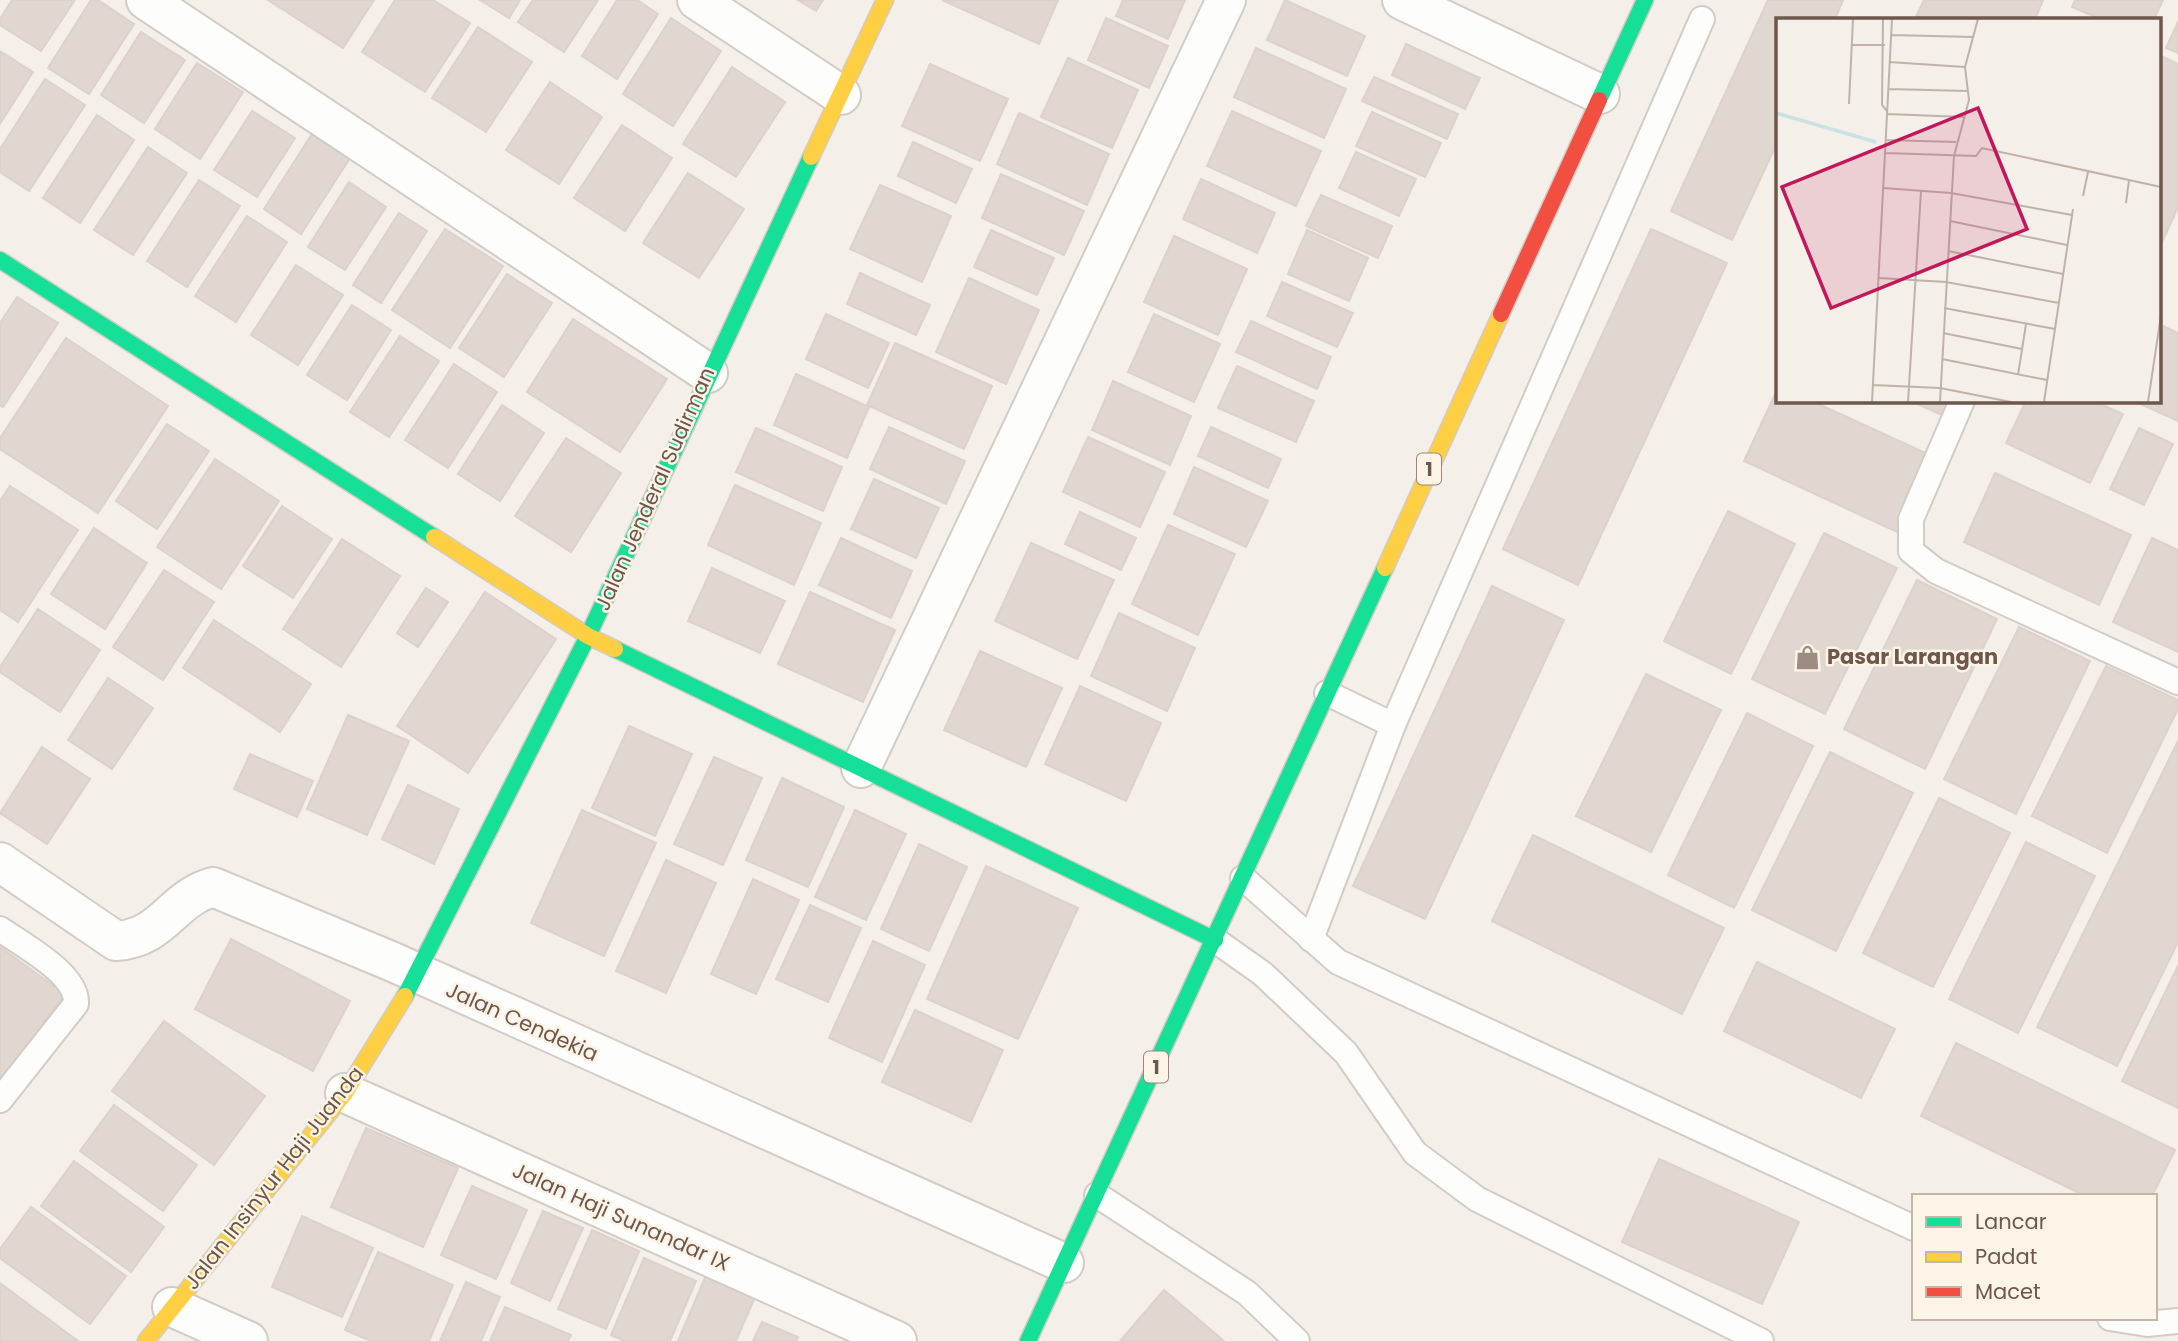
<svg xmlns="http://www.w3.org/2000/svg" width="2178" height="1341" viewBox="0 0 2178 1341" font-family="Poppins,sans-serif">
  <rect width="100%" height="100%" fill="#f4efe8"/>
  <g fill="#e0d7d0" stroke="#dcd2cb" stroke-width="2">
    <path d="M 12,0 L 75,0 L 41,51 L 0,25 L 0,19 Z"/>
    <path d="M 91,0 L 98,0 L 134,24 L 89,94 L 48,68 Z"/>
    <path d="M 268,0 L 374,0 L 343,48 Z"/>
    <path d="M 395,0 L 433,0 L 470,23 L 425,92 L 362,52 Z"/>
    <path d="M 480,0 L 520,0 L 509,18 Z"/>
    <path d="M 533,0 L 598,0 L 564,52 L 518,22 Z"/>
    <path d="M 617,0 L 637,0 L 658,14 L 617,79 L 582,56 Z"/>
    <path d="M 798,0 L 823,0 L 816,11 Z"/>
    <path d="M 942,0 L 1058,0 L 1039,44 Z"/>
    <path d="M 1123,0 L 1185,0 L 1168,39 L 1116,16 Z"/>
    <path d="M 1285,0 L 1365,36 L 1347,76 L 1267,40 Z"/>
    <path d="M 1768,0 L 1843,0 L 1835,19 L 1777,19 L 1777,143 L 1732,240 L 1671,211 Z"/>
    <path d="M 1924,0 L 2043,0 L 2035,19 L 1915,19 Z"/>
    <path d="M 2075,0 L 2163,0 L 2154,19 L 2100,19 L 2072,7 Z"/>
    <path d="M 671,18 L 721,51 L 673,126 L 623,94 Z"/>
    <path d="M 1106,18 L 1168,46 L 1149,88 L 1088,60 Z"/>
    <path d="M 2178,22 L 2178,53 L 2166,48 Z"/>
    <path d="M 478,27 L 532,62 L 486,132 L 432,98 Z"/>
    <path d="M 141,32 L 185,60 L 144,123 L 101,95 Z"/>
    <path d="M 1406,44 L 1480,78 L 1465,109 L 1392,75 Z"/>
    <path d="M 1256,48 L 1346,89 L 1324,138 L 1234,97 Z"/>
    <path d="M 0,51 L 33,72 L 0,124 Z"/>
    <path d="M 2161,56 L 2178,64 L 2178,207 L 2159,249 Z"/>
    <path d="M 1068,58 L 1138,90 L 1112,148 L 1041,117 Z"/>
    <path d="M 197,63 L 243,92 L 200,159 L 155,129 Z"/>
    <path d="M 930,64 L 1008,99 L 980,161 L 902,126 Z"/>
    <path d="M 732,67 L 785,102 L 736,177 L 683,144 Z"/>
    <path d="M 1374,77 L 1458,114 L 1447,139 L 1362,101 Z"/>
    <path d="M 45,79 L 85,105 L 29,191 L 0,172 L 0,149 Z"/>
    <path d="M 550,82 L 602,117 L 559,184 L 506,150 Z"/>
    <path d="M 252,111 L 295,138 L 257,197 L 214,170 Z"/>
    <path d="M 1232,111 L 1321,151 L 1296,206 L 1207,166 Z"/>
    <path d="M 1372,112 L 1441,143 L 1425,177 L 1356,146 Z"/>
    <path d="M 1019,113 L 1109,154 L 1087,205 L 997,164 Z"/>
    <path d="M 97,115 L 134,140 L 80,223 L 43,198 Z"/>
    <path d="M 622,125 L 672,158 L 625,231 L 574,198 Z"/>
    <path d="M 312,134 L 350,158 L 301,234 L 264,209 Z"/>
    <path d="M 913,142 L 972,169 L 956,203 L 898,176 Z"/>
    <path d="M 148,147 L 187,173 L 133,255 L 94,230 Z"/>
    <path d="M 1356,152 L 1416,179 L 1399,216 L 1339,188 Z"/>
    <path d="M 688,173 L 744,209 L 699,278 L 643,243 Z"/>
    <path d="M 1001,174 L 1084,211 L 1064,255 L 982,218 Z"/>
    <path d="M 1201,179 L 1275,213 L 1257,253 L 1183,219 Z"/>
    <path d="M 199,180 L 240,206 L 187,287 L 147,261 Z"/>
    <path d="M 349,182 L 386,207 L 345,270 L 308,247 Z"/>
    <path d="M 880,185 L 951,216 L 922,282 L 850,249 Z"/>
    <path d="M 1321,195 L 1392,226 L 1378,258 L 1306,226 Z"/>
    <path d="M 399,213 L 427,231 L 381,303 L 353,285 Z"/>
    <path d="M 247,216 L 287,242 L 236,322 L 195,296 Z"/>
    <path d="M 445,229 L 503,266 L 450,348 L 392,310 Z"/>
    <path d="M 1651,229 L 1727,263 L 1578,585 L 1503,549 Z"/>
    <path d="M 991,230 L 1054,258 L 1037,295 L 974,267 Z"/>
    <path d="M 1307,230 L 1368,258 L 1349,301 L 1288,274 Z"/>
    <path d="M 1174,236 L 1247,269 L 1218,335 L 1144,302 Z"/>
    <path d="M 296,265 L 343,295 L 298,365 L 251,335 Z"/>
    <path d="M 860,273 L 930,305 L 916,335 L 847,304 Z"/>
    <path d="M 507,274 L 552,303 L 504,377 L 459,348 Z"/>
    <path d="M 969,278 L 1039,310 L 1006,384 L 936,352 Z"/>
    <path d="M 1282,282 L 1353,313 L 1337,347 L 1267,316 Z"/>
    <path d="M 17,297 L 58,323 L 3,407 L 0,405 L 0,323 Z"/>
    <path d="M 352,305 L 391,330 L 347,400 L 307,375 Z"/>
    <path d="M 826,314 L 889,343 L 868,388 L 806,359 Z"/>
    <path d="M 1154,314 L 1220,344 L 1194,402 L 1128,372 Z"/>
    <path d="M 573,319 L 667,379 L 620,452 L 527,392 Z"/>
    <path d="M 1251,321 L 1331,357 L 1317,389 L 1236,352 Z"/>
    <path d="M 2159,324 L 2178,333 L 2178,421 L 2134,401 L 2159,401 Z"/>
    <path d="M 400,336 L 439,361 L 389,437 L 350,412 Z"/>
    <path d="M 66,338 L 168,406 L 98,513 L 0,449 L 0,438 Z"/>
    <path d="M 895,343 L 992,386 L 964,449 L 867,405 Z"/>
    <path d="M 454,364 L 497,392 L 448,468 L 405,440 Z"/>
    <path d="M 1237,366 L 1314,401 L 1296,442 L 1218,408 Z"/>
    <path d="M 796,374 L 869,407 L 847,458 L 774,425 Z"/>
    <path d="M 1113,381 L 1191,416 L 1170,465 L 1092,430 Z"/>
    <path d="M 1777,390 L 1777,401 L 1812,401 L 1932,456 L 1897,532 L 1744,461 Z"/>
    <path d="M 1911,401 L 1954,401 L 1946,417 Z"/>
    <path d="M 2026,401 L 2094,401 L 2123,414 L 2090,483 L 2006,443 Z"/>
    <path d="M 502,405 L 544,433 L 500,501 L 458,474 Z"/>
    <path d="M 167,424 L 209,451 L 157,529 L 116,501 Z"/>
    <path d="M 889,427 L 965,461 L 946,504 L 870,469 Z"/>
    <path d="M 1211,427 L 1281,459 L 1268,488 L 1198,456 Z"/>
    <path d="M 756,428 L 842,467 L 823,511 L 736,472 Z"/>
    <path d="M 2139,428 L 2173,444 L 2144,505 L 2110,489 Z"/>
    <path d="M 1088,437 L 1165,472 L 1140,527 L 1063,492 Z"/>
    <path d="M 566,438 L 621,473 L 571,552 L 515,516 Z"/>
    <path d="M 215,459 L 279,501 L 221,589 L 157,547 Z"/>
    <path d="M 1194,467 L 1268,501 L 1246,547 L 1174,514 Z"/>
    <path d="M 1995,473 L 2131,535 L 2099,605 L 1964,542 Z"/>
    <path d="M 874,479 L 939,508 L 916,558 L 851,529 Z"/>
    <path d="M 735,485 L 821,523 L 794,585 L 708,545 Z"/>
    <path d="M 10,486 L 78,530 L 18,622 L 0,610 L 0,501 Z"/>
    <path d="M 282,506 L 332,539 L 293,598 L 243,566 Z"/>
    <path d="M 1728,511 L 1795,544 L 1731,674 L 1664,641 Z"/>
    <path d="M 1080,512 L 1136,538 L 1121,570 L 1065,544 Z"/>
    <path d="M 1168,525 L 1235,554 L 1198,635 L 1132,604 Z"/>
    <path d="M 94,528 L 147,563 L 105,629 L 51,594 Z"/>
    <path d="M 1824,533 L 1897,568 L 1825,714 L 1752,679 Z"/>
    <path d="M 841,538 L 912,571 L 891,618 L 819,585 Z"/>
    <path d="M 2152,538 L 2178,550 L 2178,652 L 2113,622 Z"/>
    <path d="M 342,539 L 400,576 L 341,667 L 283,629 Z"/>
    <path d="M 1031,543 L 1114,580 L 1077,659 L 995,621 Z"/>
    <path d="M 712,568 L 785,601 L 760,653 L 688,621 Z"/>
    <path d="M 164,570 L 214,602 L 163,680 L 113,647 Z"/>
    <path d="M 1917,580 L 1997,619 L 1925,769 L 1844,729 Z"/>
    <path d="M 1492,586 L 1564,620 L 1425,919 L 1353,886 Z"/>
    <path d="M 426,588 L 448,602 L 418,647 L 397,633 Z"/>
    <path d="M 485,592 L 556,639 L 468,773 L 397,726 Z"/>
    <path d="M 810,592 L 895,630 L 863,702 L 778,664 Z"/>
    <path d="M 38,609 L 100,650 L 60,712 L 0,672 L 0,667 Z"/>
    <path d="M 1119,613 L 1195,648 L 1167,711 L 1091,676 Z"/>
    <path d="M 214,620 L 311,684 L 280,732 L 183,668 Z"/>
    <path d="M 2019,627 L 2090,661 L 2016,814 L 1944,779 Z"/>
    <path d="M 980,651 L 1062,688 L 1026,767 L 944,730 Z"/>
    <path d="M 2106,666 L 2178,700 L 2178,709 L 2107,853 L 2032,816 Z"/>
    <path d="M 1646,674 L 1721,710 L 1651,852 L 1576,816 Z"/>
    <path d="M 108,678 L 153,708 L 112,769 L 68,740 Z"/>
    <path d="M 1080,686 L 1161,723 L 1126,801 L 1045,764 Z"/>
    <path d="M 1747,713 L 1813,746 L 1734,908 L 1668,875 Z"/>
    <path d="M 348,715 L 409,741 L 367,835 L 307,809 Z"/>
    <path d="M 629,726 L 692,754 L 655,836 L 592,808 Z"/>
    <path d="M 2178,741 L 2178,942 L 2117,1066 L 2037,1027 Z"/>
    <path d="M 42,747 L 90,779 L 47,844 L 0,813 Z"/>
    <path d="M 1830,752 L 1913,793 L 1836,951 L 1752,910 Z"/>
    <path d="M 250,754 L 313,781 L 297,817 L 234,789 Z"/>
    <path d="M 714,757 L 762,778 L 723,865 L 674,844 Z"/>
    <path d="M 782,778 L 844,807 L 808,887 L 746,860 Z"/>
    <path d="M 408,785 L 459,809 L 434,864 L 382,839 Z"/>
    <path d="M 1939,798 L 2010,833 L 1933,987 L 1863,953 Z"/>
    <path d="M 582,810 L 656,843 L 604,956 L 531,923 Z"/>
    <path d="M 855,810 L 906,834 L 866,920 L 815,897 Z"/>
    <path d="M 1533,835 L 1724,928 L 1682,1014 L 1492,921 Z"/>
    <path d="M 2026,842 L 2095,876 L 2018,1033 L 1949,999 Z"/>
    <path d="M 919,844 L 967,867 L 929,951 L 881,929 Z"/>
    <path d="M 666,860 L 716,883 L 666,993 L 616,971 Z"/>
    <path d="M 986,866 L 1078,908 L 1018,1039 L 927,999 Z"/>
    <path d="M 753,879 L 799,900 L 756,994 L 711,974 Z"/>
    <path d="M 810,905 L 861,928 L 828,1002 L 776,979 Z"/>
    <path d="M 231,939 L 350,1001 L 313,1071 L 195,1009 Z"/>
    <path d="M 873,941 L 925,965 L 882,1062 L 829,1038 Z"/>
    <path d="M 0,947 L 65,994 L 0,1081 Z"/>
    <path d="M 1757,962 L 1895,1029 L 1861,1098 L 1724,1031 Z"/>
    <path d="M 2178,966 L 2178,1108 L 2122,1081 Z"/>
    <path d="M 915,1010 L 1003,1050 L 971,1122 L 882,1082 Z"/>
    <path d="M 164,1021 L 265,1096 L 214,1165 L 112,1091 Z"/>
    <path d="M 1956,1043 L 2175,1150 L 2152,1196 L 2085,1196 L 1921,1116 Z"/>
    <path d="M 114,1105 L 197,1165 L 163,1211 L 80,1151 Z"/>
    <path d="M 366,1128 L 458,1168 L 423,1247 L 331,1207 Z"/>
    <path d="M 1659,1159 L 1799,1222 L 1762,1304 L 1622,1242 Z"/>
    <path d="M 74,1161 L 164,1227 L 131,1272 L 41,1206 Z"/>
    <path d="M 472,1186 L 527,1210 L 496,1279 L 441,1255 Z"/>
    <path d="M 31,1207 L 126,1276 L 90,1324 L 0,1258 L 0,1249 Z"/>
    <path d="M 543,1211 L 583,1228 L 550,1301 L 511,1283 Z"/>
    <path d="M 302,1216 L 373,1248 L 342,1317 L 272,1287 Z"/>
    <path d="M 592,1230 L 639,1251 L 606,1329 L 558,1309 Z"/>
    <path d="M 378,1252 L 453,1285 L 429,1341 L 371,1341 L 345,1330 Z"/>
    <path d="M 644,1258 L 696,1281 L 670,1341 L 624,1341 L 611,1335 Z"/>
    <path d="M 706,1275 L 755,1297 L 736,1341 L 678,1341 Z"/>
    <path d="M 466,1282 L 500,1297 L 481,1341 L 440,1341 Z"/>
    <path d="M 0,1283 L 78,1341 L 0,1341 Z"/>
    <path d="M 1164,1290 L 1224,1341 L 1120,1341 Z"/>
    <path d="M 505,1307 L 571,1335 L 568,1341 L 490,1341 Z"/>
    <path d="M 762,1322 L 798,1337 L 796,1341 L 753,1341 Z"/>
  </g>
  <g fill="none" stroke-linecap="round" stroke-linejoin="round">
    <defs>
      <g id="lane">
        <path d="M 1962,401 L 1911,519 L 1911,551 L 1936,571 L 2178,682"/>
        <path d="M 1393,725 L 1702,19"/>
        <path d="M 1243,878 L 1338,962 L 1914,1228"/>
        <path d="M 0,929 C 24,946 78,974 76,1004 L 0,1100"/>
        <path d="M 1311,939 L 1393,725 L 1327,693"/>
        <path d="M 1215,940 L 1263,974 L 1346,1053 L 1415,1153 L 1477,1199 L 1761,1341"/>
        <path d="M 1097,1195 L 1247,1293 L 1297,1341"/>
        <path d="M 2110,1318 L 2147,1324 L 2178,1321"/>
      </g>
      <g id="street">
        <path d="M 146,0 L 708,373"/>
        <path d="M 697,0 L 841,95"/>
        <path d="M 1402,0 L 1600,94"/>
        <path d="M 861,768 L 1226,0"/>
        <path d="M 0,862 L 116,941 C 164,938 171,899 213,887 L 393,962 L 1064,1263"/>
        <path d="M 345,1093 L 897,1341"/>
        <path d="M 172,1307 L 248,1341"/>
      </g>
      <g id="fast">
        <path d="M 1599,100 L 1645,0"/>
        <path d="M 0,260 L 434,537"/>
        <path d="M 615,649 L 1215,940"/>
        <path d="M 405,996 L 588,636 L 811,157"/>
        <path d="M 1028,1341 L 1385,568"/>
      </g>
      <g id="slow">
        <path d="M 811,157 L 885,0"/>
        <path d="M 434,537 L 588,636 L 615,649"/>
        <path d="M 1385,568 L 1501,314"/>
        <path d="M 146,1341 L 345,1093 L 405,996"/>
      </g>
      <path id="jam" d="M 1501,314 L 1599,100"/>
    </defs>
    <use href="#lane" stroke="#d3ccc6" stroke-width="28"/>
    <use href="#street" stroke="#d3ccc6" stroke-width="42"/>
    <use href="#fast" stroke="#d3cbc4" stroke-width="19"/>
    <use href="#slow" stroke="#d3cbc4" stroke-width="19"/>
    <use href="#jam" stroke="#d3cbc4" stroke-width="19"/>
    <use href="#lane" stroke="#fdfdfc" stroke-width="24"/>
    <use href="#street" stroke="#fdfdfc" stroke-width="38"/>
    <use href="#fast" stroke="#16e098" stroke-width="16"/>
    <use href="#slow" stroke="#ffcf43" stroke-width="16"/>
    <use href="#jam" stroke="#f24e42" stroke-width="16"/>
  </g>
  <defs>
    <symbol id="shop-bare" viewBox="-9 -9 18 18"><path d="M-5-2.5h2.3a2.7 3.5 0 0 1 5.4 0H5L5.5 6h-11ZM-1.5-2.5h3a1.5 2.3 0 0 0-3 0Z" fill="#9e8c82" stroke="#fdf4e8" stroke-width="2.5" paint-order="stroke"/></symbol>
  </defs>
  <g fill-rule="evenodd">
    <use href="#shop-bare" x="1790" y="640" width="35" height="35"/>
  </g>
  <g text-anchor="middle" stroke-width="5" stroke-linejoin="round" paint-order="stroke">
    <g fill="#fdf4e8" stroke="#9a867a" stroke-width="2">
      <rect x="1417" y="453.5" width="24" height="31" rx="5"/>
      <rect x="1144" y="1051.5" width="24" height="31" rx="5"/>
    </g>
    <g font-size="19" font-weight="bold" fill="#6f574b">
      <text x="1429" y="476">1</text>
      <text x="1156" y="1074">1</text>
    </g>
    <g font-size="21" fill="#6f574b" stroke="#fdf4e8">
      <text transform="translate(655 489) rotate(-66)" y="7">Jalan Jenderal Sudirman</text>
      <text transform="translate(522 1022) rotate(24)" y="7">Jalan Cendekia</text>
      <text transform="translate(274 1178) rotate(-52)" y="7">Jalan Insinyur Haji Juanda</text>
      <text transform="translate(621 1217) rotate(24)" y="7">Jalan Haji Sunandar IX</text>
    </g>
    <g font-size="21" font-weight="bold" fill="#6f574b" stroke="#fdf4e8" text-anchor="start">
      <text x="1827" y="664">Pasar Larangan</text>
    </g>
  </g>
  <g transform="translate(1776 18)">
    <rect width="385" height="385" fill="#f4efe8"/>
    <path fill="none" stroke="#cae2e3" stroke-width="3.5" d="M 0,95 L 100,124"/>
    <path fill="none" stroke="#bfb2a9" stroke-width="2" d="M 107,1 L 106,87 L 111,93M 115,17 L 197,19M 76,27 L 109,27M 113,44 L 189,49M 112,71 L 192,73M 73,86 L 77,1M 111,96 L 188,99M 110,122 L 180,124M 109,135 L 200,138 L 206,130 L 385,169M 107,170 L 175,175 L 296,197M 307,178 L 312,154M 350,185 L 353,162M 174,203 L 291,227M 172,233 L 287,256M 103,260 L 170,264 L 283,285M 168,290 L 279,311M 167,315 L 246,331M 166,341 L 271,362M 242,357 L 250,306M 97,367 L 164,370 L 235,384M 96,384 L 116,1M 132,384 L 145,173M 164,384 L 178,138 L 193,82 L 189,49 L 202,1M 268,384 L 297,191M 372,384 L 385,297"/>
    <path fill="#c2185b" fill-opacity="0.15" stroke="#c2185b" stroke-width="3.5" d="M 202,90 L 251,211 L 55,290 L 6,169 Z"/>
    <rect width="385" height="385" fill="none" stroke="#6f574b" stroke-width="3.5"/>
  </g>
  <rect x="1912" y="1194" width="245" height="126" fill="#fdf4e8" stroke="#c4b5a9" stroke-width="2"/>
  <rect x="1926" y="1217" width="35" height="10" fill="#16e098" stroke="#c4b5a9" stroke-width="2"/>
  <text x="1975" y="1229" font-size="21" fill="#6f574b">Lancar</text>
  <rect x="1926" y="1252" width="35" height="10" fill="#ffcf43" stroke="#c4b5a9" stroke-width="2"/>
  <text x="1975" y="1264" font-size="21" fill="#6f574b">Padat</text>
  <rect x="1926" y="1287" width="35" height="10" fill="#f24e42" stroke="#c4b5a9" stroke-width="2"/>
  <text x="1975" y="1299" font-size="21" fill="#6f574b">Macet</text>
</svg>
